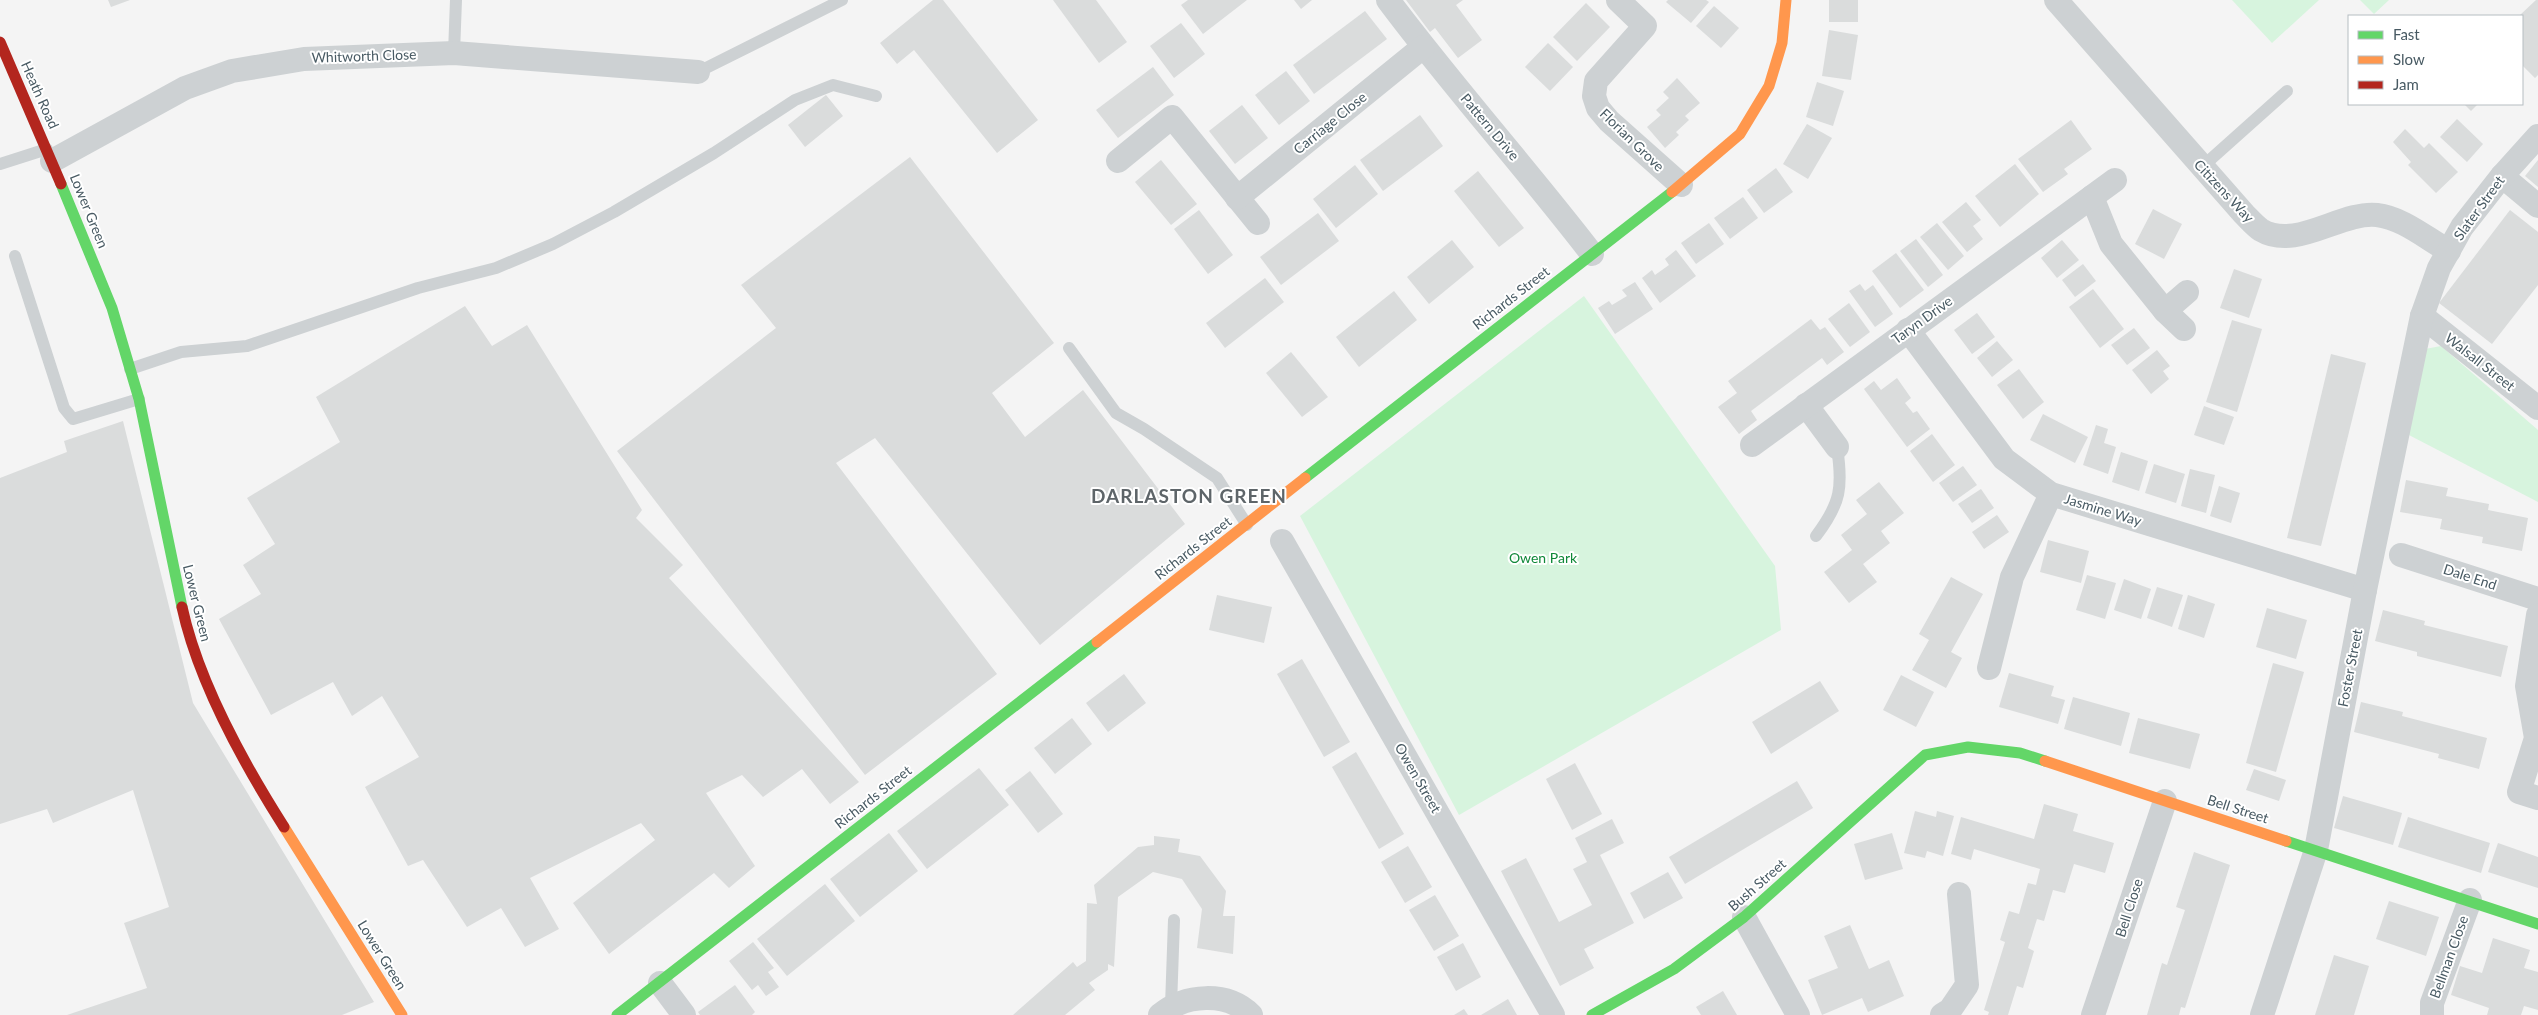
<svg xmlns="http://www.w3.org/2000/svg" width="2538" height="1015" viewBox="0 0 2538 1015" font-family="Lato,sans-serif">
  <rect width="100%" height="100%" fill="#f4f4f4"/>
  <g fill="#d7f4de">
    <path d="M 2232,0 L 2319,0 L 2272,43 Z"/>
    <path d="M 2360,0 L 2389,0 L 2374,14 Z"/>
    <path d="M 1584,296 L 1775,566 L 1781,630 L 1459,815 L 1300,516 Z"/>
    <path d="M 2441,346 L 2538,430 L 2538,502 L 2407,434 L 2425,349 Z"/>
  </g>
  <g fill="#dadcdc">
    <path d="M 108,0 L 130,0 L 111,7 Z"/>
    <path d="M 933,0 L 943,0 L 1038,120 L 997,153 L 914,50 L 897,64 L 880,43 Z"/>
    <path d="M 1053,0 L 1096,0 L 1127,42 L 1099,63 Z"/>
    <path d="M 1188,0 L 1247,0 L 1203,34 L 1181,5 Z"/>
    <path d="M 1294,0 L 1312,0 L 1301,9 Z"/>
    <path d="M 1406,0 L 1463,0 L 1456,5 L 1482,40 L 1458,58 L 1435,28 L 1430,32 Z"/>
    <path d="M 1668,0 L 1706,0 L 1709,2 L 1691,23 L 1666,2 Z"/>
    <rect x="1829" y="0" width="29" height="22"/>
    <path d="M 2536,0 L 2538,0 L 2538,75 L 2535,78 L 2522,65 L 2522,16 L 2519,16 Z"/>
    <path d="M 1586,3 L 1610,27 L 1577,61 L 1553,37 Z"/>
    <path d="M 1714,6 L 1739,28 L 1721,48 L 1696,26 Z"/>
    <path d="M 1365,11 L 1387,39 L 1314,94 L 1293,65 Z"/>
    <path d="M 1181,23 L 1205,54 L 1174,78 L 1150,46 Z"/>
    <path d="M 1829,30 L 1858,35 L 1851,80 L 1822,76 Z"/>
    <path d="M 1548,43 L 1573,67 L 1550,91 L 1525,67 Z"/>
    <path d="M 1153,67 L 1174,95 L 1118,138 L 1096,110 Z"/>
    <path d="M 1286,71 L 1310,101 L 1279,125 L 1255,95 Z"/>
    <path d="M 1677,78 L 1700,103 L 1685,116 L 1689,120 L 1676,132 L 1679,135 L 1665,148 L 1647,127 L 1661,115 L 1656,110 L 1669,98 L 1663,92 Z"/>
    <path d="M 1817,82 L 1844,91 L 1833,126 L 1806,117 Z"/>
    <path d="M 826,95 L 843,116 L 805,147 L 788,125 Z"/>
    <path d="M 2464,104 L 2478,104 L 2471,111 Z"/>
    <path d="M 1242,105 L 1268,138 L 1235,164 L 1209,131 Z"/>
    <path d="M 1420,115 L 1443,146 L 1383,191 L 1360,160 Z"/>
    <path d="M 2457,119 L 2483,144 L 2467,162 L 2440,137 Z"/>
    <path d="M 2071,120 L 2092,149 L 2064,169 L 2068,174 L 2043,192 L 2018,159 Z"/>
    <path d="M 1807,124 L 1832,138 L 1808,179 L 1783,164 Z"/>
    <path d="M 2405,129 L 2424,148 L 2429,143 L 2458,172 L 2436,193 L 2408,165 L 2411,162 L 2393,142 Z"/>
    <path d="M 910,157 L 1054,343 L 992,393 L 1025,437 L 1083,390 L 1185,524 L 1040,645 L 875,438 L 836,463 L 997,674 L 865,775 L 617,451 L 776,328 L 741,285 Z"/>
    <path d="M 1161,160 L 1197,204 L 1171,225 L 1135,182 Z"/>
    <path d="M 2538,160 L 2538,187 L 2525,176 Z"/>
    <path d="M 2015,164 L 2039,194 L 2000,227 L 1975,196 Z"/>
    <path d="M 1355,165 L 1378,194 L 1336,228 L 1313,199 Z"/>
    <path d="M 1776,168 L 1793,192 L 1764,213 L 1747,190 Z"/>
    <path d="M 1478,171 L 1524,228 L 1499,247 L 1454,191 Z"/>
    <path d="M 1743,197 L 1758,218 L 1730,239 L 1714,218 Z"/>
    <path d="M 1966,202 L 1981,220 L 1973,226 L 1983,239 L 1967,252 L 1942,222 Z"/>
    <path d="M 2153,209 L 2182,224 L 2164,259 L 2135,244 Z"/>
    <path d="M 1199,210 L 1233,255 L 1208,274 L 1174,229 Z"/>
    <path d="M 2510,210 L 2538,232 L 2538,285 L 2492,344 L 2439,303 Z"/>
    <path d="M 1318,213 L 1339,241 L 1281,285 L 1260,257 Z"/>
    <path d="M 1709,223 L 1724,244 L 1696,264 L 1681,243 Z"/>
    <path d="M 1937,223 L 1964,256 L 1948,270 L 1920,237 Z"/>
    <path d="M 1916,239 L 1943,275 L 1928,287 L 1900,251 Z"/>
    <path d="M 1452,240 L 1474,267 L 1429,304 L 1407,277 Z"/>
    <path d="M 2062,240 L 2079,260 L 2057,278 L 2041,258 Z"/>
    <path d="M 1676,250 L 1696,276 L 1660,303 L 1642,278 L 1652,270 L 1655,275 L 1669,265 L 1665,259 Z"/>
    <path d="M 1896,253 L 1924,290 L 1900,308 L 1872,271 Z"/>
    <path d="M 2083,264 L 2096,281 L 2075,297 L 2062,280 Z"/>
    <path d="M 2234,269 L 2262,279 L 2249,318 L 2220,308 Z"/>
    <path d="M 1265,278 L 1284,302 L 1225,348 L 1206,323 Z"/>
    <path d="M 1635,282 L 1653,309 L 1615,334 L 1598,308 L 1609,301 L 1612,305 L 1627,296 L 1622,290 Z"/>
    <path d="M 1860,284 L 1865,291 L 1873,285 L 1893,314 L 1875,327 L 1849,291 Z"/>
    <path d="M 2093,289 L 2124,329 L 2100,348 L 2069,307 Z"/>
    <path d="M 1394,291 L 1417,320 L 1359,367 L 1336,337 Z"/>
    <path d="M 1849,303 L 1870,332 L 1850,347 L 1828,319 Z"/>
    <path d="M 465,306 L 492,346 L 527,325 L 642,510 L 636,518 L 683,565 L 669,578 L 859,782 L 830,804 L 802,769 L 763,797 L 742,775 L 706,793 L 755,866 L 729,888 L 714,873 L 609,954 L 573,903 L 655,840 L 641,823 L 530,878 L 559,929 L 525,947 L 501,908 L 467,927 L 423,860 L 408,866 L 365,787 L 419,757 L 382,696 L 352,716 L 333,682 L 271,715 L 219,619 L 261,594 L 243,565 L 275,544 L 247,498 L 340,442 L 316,397 Z"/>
    <path d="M 1977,313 L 1995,337 L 1972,354 L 1954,330 Z"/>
    <path d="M 1811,319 L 1820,330 L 1825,327 L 1844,352 L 1827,365 L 1822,358 L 1751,411 L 1757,420 L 1739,434 L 1718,407 L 1737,393 L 1728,381 Z"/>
    <path d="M 2232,320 L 2262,329 L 2237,412 L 2206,402 Z"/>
    <path d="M 2134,328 L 2150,348 L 2127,365 L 2111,345 Z"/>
    <path d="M 1997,341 L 2013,360 L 1992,377 L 1977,358 Z"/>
    <path d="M 2157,350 L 2170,366 L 2163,371 L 2169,379 L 2151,394 L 2132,370 Z"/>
    <path d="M 1291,352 L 1328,397 L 1302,417 L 1266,373 Z"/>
    <path d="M 2331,354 L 2366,363 L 2321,546 L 2287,538 Z"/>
    <path d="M 2019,369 L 2044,402 L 2023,419 L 1997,385 Z"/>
    <path d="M 1897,378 L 1911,398 L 1905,403 L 1913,413 L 1917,411 L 1930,429 L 1907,447 L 1864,389 L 1874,381 L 1881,390 Z"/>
    <path d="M 2204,406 L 2234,417 L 2224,445 L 2194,435 Z"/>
    <path d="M 2043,414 L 2088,437 L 2075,463 L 2030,440 Z"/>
    <path d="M 123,421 L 193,703 L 374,1002 L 342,1015 L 67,1015 L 147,988 L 124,923 L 169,907 L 133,790 L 53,823 L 47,809 L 0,824 L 0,478 L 67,452 L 64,441 Z"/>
    <path d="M 2096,425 L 2108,429 L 2104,443 L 2116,447 L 2108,474 L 2083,465 Z"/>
    <path d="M 1932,434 L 1955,465 L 1933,482 L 1910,451 Z"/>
    <path d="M 2121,452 L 2148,461 L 2139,491 L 2112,482 Z"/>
    <path d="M 2154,464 L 2185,474 L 2176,503 L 2145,493 Z"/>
    <path d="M 1963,466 L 1977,485 L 1953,502 L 1939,483 Z"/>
    <path d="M 2190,469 L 2215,475 L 2206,513 L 2181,506 Z"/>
    <path d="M 2406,480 L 2448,488 L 2446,496 L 2489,504 L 2488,510 L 2528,518 L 2522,551 L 2482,543 L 2483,537 L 2440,529 L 2442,519 L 2400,512 Z"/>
    <path d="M 1879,482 L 1904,513 L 1881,531 L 1890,543 L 1863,564 L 1877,582 L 1849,603 L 1824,572 L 1852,550 L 1841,535 L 1867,514 L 1856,500 Z"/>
    <path d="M 2219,486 L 2240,493 L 2231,523 L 2210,516 Z"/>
    <path d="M 1981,489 L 1994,508 L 1972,523 L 1958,504 Z"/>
    <path d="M 1997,515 L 2009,532 L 1984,549 L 1972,532 Z"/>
    <path d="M 2048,540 L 2089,551 L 2081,583 L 2040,572 Z"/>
    <path d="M 2087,575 L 2116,583 L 2105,619 L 2076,610 Z"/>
    <path d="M 1951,577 L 1983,594 L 1951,652 L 1962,658 L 1946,688 L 1912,670 L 1929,640 L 1919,634 Z"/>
    <path d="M 2124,579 L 2151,589 L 2141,619 L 2114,610 Z"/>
    <path d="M 2157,587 L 2183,595 L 2172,627 L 2147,618 Z"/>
    <path d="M 1217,595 L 1272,607 L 1264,643 L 1209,630 Z"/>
    <path d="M 2188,595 L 2215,604 L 2204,638 L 2178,629 Z"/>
    <path d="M 2267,608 L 2307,620 L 2296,659 L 2256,647 Z"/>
    <path d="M 2383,610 L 2425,621 L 2424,625 L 2508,646 L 2501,677 L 2417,656 L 2417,652 L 2375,641 Z"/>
    <path d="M 1302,659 L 1350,742 L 1324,757 L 1277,674 Z"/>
    <path d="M 2273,663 L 2304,672 L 2276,772 L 2246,763 Z"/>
    <path d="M 2009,673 L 2054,686 L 2051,696 L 2065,700 L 2058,724 L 1999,707 Z"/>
    <path d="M 1124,674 L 1146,703 L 1108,732 L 1086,703 Z"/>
    <path d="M 1901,675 L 1934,692 L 1916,727 L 1883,710 Z"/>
    <path d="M 1820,681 L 1839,711 L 1771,754 L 1752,722 Z"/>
    <path d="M 2073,697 L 2130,713 L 2121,746 L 2064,729 Z"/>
    <path d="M 2361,702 L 2403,712 L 2402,716 L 2487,738 L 2479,769 L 2438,758 L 2439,754 L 2354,732 Z"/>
    <path d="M 1072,718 L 1092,744 L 1055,774 L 1034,748 Z"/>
    <path d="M 2138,718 L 2200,734 L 2190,769 L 2129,753 Z"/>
    <path d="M 1356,752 L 1404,834 L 1379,849 L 1332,767 Z"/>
    <path d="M 1575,763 L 1602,814 L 1572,830 L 1546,779 Z"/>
    <path d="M 979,768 L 1009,805 L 927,869 L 897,831 Z"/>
    <path d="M 2254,769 L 2286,780 L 2279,801 L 2246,790 Z"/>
    <path d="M 1030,771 L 1063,814 L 1038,833 L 1005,790 Z"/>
    <path d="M 1797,781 L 1813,808 L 1685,884 L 1669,857 Z"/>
    <path d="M 2343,796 L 2402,813 L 2393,845 L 2334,828 Z"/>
    <path d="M 2044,804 L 2078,814 L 2073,831 L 2114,843 L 2105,873 L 2074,864 L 2065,893 L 2053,890 L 2044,921 L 2037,919 L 2028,948 L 2034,951 L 2023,988 L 2017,986 L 2008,1015 L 1988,1015 L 1989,1012 L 1984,1010 L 2005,942 L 2000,940 L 2009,911 L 2019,914 L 2028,883 L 2036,885 L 2040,869 L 1974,849 L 1971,860 L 1951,854 L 1961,817 L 2034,839 Z"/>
    <path d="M 1915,811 L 1936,817 L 1937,811 L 1954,816 L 1943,856 L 1927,851 L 1925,858 L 1904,853 Z"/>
    <path d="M 2408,817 L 2490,843 L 2481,873 L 2398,847 Z"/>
    <path d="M 1612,819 L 1624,843 L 1600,855 L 1634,923 L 1584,949 L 1594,968 L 1560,986 L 1501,871 L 1526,858 L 1559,922 L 1592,905 L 1573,869 L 1587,862 L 1575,838 Z"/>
    <path d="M 889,833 L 918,871 L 860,917 L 830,879 Z"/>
    <path d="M 1892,833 L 1903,869 L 1865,880 L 1854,844 Z"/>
    <path d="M 1154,836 L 1180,839 L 1178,852 L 1200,856 L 1226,891 L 1223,916 L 1235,916 L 1233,954 L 1197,948 L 1202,909 L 1182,879 L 1153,872 L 1118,897 L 1114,967 L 1108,964 L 1108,970 L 1089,983 L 1095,990 L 1065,1015 L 1013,1015 L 1073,962 L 1077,967 L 1086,961 L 1087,903 L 1097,904 L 1094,885 L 1138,847 L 1154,845 Z"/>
    <path d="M 2498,843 L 2538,857 L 2538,888 L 2488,872 Z"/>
    <path d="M 1408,846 L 1432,887 L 1405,903 L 1381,862 Z"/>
    <path d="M 2194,852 L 2230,865 L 2185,1008 L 2181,1007 L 2179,1015 L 2147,1015 L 2162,963 L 2167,965 L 2185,910 L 2176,907 Z"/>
    <path d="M 1668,872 L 1683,898 L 1644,919 L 1630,893 Z"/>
    <path d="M 825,884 L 855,921 L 787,976 L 757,939 Z"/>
    <path d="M 1435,895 L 1459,936 L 1434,951 L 1409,910 Z"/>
    <path d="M 2389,901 L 2439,917 L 2426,956 L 2376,939 Z"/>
    <path d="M 1850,925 L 1869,969 L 1889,960 L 1904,996 L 1868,1012 L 1862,998 L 1822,1015 L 1808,980 L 1838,968 L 1824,936 Z"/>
    <path d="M 2493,938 L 2530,950 L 2524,968 L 2538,972 L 2538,1010 L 2524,1006 L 2521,1015 L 2487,1015 L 2489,1008 L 2451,995 L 2460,966 L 2482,973 Z"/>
    <path d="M 753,942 L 774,968 L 768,972 L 779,987 L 766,996 L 758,985 L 752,990 L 729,961 Z"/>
    <path d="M 1463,943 L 1481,977 L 1456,991 L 1437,957 Z"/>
    <path d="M 2334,955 L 2369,966 L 2354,1015 L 2315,1015 Z"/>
    <path d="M 735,985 L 755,1012 L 752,1015 L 700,1015 L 698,1012 Z"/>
    <path d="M 1723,991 L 1737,1015 L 1701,1015 L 1696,1007 Z"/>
    <path d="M 1508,999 L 1517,1015 L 1481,1015 Z"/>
    <path d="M 1464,1009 L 1468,1015 L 1454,1015 Z"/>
  </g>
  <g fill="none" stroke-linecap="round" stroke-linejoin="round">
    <g stroke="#cdd1d3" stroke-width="12">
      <path d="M 454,53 L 456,0"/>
      <path d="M 698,72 L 842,0"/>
      <path d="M 0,164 L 47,149"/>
      <path d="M 2202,167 L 2287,91"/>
      <path d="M 15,256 L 64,408 L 73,419 L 139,399"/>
      <path d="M 1069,348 L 1116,413 L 1144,429 L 1217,478 L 1247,525"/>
      <path d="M 130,369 L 181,352 L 247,346 L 418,288 L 496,268 L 553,244 L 614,212 L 714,153 L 795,100 L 833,85 L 876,96"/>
      <path d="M 1816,536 C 1841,503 1843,487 1837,447"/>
      <path d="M 1171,1006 L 1174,920"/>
    </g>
    <g stroke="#cdd1d3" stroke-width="24">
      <path d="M 1388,0 C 1453,87 1526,168 1592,254"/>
      <path d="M 1618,0 L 1645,26 L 1596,81 L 1594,96 L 1598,108 L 1609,121 L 1681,185"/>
      <path d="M 2056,0 L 2244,214 C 2249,219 2255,226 2261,230 C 2296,251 2341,211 2377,215 C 2403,218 2427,239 2449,251"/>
      <path d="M 52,161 L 185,88 L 232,71 L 304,59 L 454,53 L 698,72"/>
      <path d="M 1118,161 L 1172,117 L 1258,223"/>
      <path d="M 2502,176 L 2538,206"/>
      <path d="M 2092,197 L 2111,244 L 2165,311 L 2184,329"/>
      <path d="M 1237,198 L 1423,47"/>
      <path d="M 2165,311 L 2187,292"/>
      <path d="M 2422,316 L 2538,408"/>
      <path d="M 1908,330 L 2004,459 L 2051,494 L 2365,590"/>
      <path d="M 1806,405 L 1837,447"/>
      <path d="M 1752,445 L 2115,180"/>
      <path d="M 1282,541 L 1553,1015"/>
      <path d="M 2401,555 L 2538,599"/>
      <path d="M 2538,615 L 2527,686 L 2536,738 L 2519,792 L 2538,798"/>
      <path d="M 1989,668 L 2012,577 L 2051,494"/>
      <path d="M 1744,917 L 1798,1015"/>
      <path d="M 660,983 L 684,1015"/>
      <path d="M 1160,1015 C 1185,994 1227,991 1251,1015"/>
      <path d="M 1942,1015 L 1950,1010 L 1967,985 L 1959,894"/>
      <path d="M 2093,1015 L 2165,801"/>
      <path d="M 2262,1015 L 2316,850 L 2365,590 L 2422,316 L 2439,268 L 2462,227 L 2502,176 L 2538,136"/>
      <path d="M 2432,1015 L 2432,1003 L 2470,900"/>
    </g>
    <g stroke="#63d668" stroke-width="11">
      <path d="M 61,184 L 112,308 L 139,399 L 182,607"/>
      <path d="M 1305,478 L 1672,192"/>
      <path d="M 2286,841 L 2538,924"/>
      <path d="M 617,1015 L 1097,642"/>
      <path d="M 1592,1015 L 1674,969 L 1744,917 L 1925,755 L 1968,747 L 2020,753 L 2045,761"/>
    </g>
    <g stroke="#ff974d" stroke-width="11">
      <path d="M 1672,192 L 1740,134 L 1769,86 L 1782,43 L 1786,0"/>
      <path d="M 1097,642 L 1305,478"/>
      <path d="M 2045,761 L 2286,841"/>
      <path d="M 284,827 L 402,1015"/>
    </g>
    <g stroke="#b3261e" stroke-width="11">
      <path d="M 0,42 L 61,184"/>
      <path d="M 182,607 C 198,681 244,764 284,827"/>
    </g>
  </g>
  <g text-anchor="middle" stroke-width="4" stroke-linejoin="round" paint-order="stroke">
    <g font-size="14" fill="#485a63" stroke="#fff">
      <text transform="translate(364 56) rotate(-2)" y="5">Whitworth Close</text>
      <text transform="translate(40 95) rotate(66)" y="5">Heath Road</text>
      <text transform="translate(1330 123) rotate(-39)" y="5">Carriage Close</text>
      <text transform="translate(1490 127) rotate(50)" y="5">Pattern Drive</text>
      <text transform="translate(1632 140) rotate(44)" y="5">Florian Grove</text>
      <text transform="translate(2224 191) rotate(47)" y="5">Citizens Way</text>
      <text transform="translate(2479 208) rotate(-54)" y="5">Slater Street</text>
      <text transform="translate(89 211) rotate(68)" y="5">Lower Green</text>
      <text transform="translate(1511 298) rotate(-38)" y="5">Richards Street</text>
      <text transform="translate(1922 320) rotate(-36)" y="5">Taryn Drive</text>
      <text transform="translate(2480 362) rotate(38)" y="5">Walsall Street</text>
      <text transform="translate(2103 510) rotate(17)" y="5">Jasmine Way</text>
      <text transform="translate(1193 548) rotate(-38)" y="5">Richards Street</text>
      <text transform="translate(2470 577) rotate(18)" y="5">Dale End</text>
      <text transform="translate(197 603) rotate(76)" y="5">Lower Green</text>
      <text transform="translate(2350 668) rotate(-79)" y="5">Foster Street</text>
      <text transform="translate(1418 778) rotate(60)" y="5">Owen Street</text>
      <text transform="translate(873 797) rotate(-38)" y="5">Richards Street</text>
      <text transform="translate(2238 809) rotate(18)" y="5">Bell Street</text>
      <text transform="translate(1757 885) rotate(-41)" y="5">Bush Street</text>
      <text transform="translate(2129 908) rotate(-72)" y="5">Bell Close</text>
      <text transform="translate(382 955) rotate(58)" y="5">Lower Green</text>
      <text transform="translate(2449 957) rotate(-70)" y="5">Bellman Close</text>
    </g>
    <g font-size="14" fill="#0f8838" stroke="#fff">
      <text x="1543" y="563">Owen Park</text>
    </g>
    <g font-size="19" font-weight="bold" letter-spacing="1" fill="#5e6569" stroke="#fff">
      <text x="1189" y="503">DARLASTON GREEN</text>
    </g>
  </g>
  <rect x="2348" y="15" width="175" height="90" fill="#ffffff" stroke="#b6bdc1"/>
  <rect x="2358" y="31" width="25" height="8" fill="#63d668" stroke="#b6bdc1"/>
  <text x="2393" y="40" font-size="15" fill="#485a63">Fast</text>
  <rect x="2358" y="56" width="25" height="8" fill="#ff974d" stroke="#b6bdc1"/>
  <text x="2393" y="65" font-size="15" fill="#485a63">Slow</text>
  <rect x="2358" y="81" width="25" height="8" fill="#b3261e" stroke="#b6bdc1"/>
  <text x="2393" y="90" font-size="15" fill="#485a63">Jam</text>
</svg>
